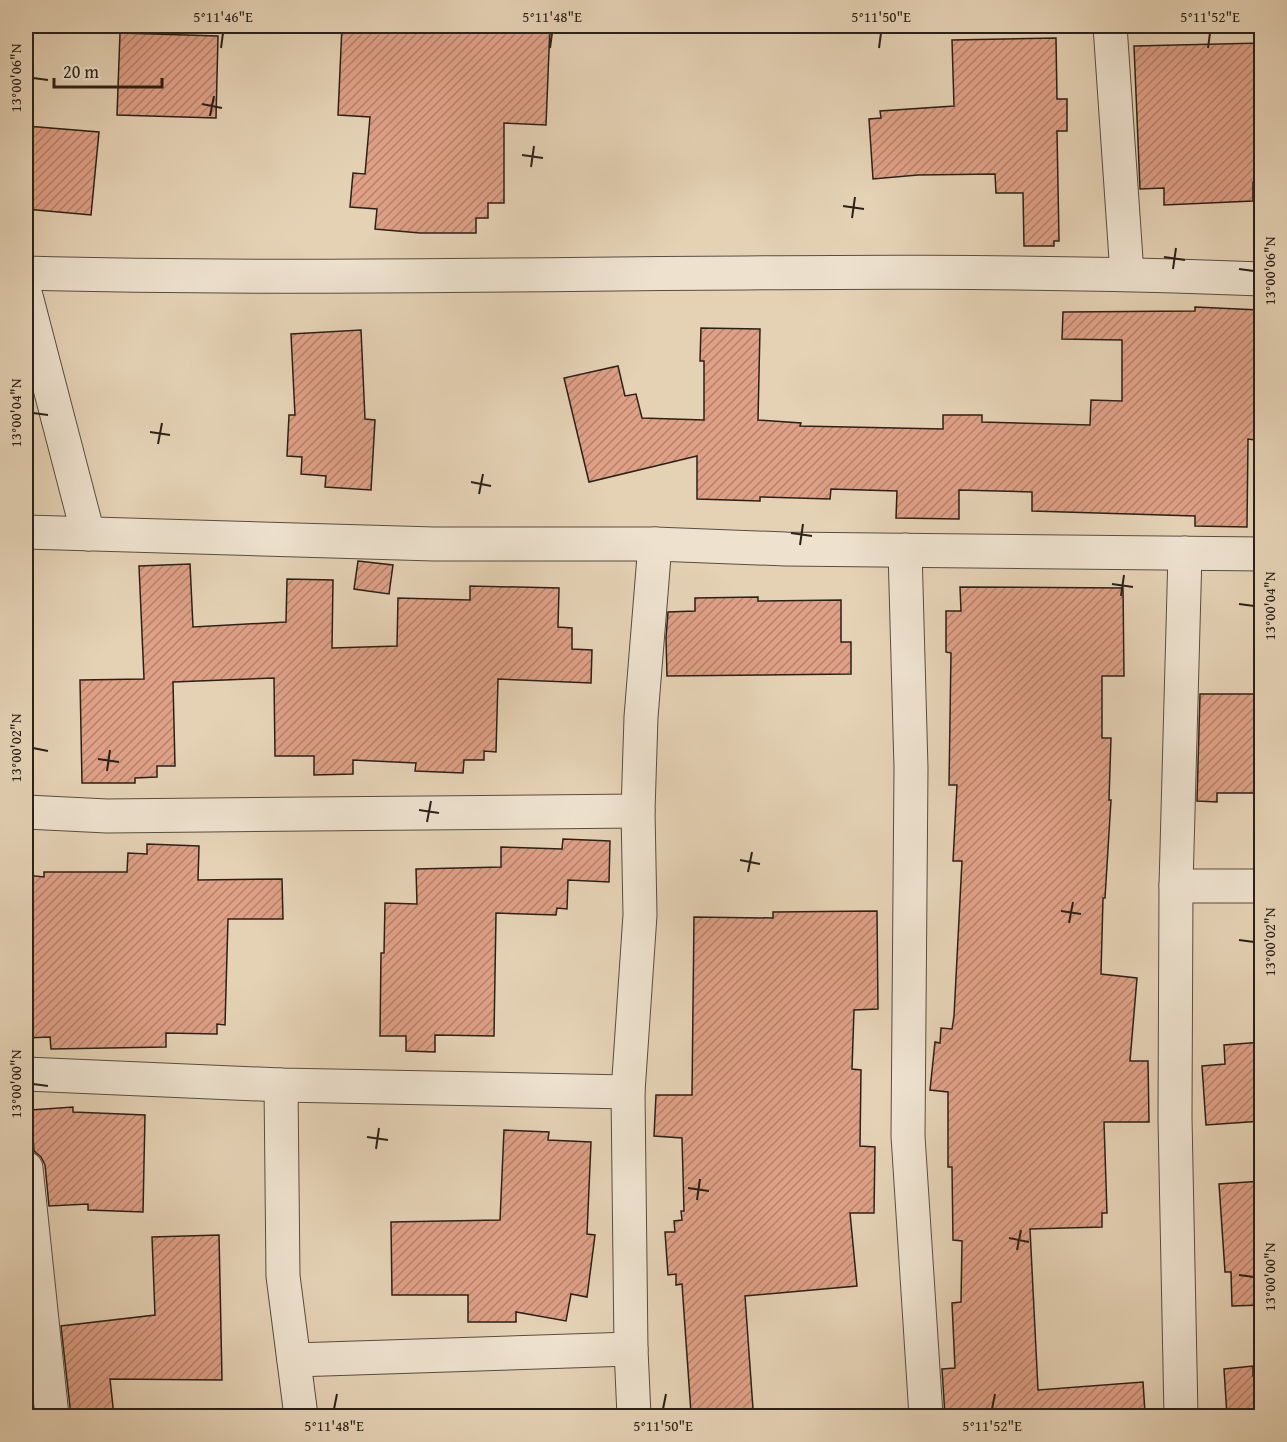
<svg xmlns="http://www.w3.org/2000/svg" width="1287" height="1442" viewBox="0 0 1287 1442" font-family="'Gentium Book Plus',serif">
  <defs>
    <pattern id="building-hatch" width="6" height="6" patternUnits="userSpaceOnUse" patternTransform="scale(1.5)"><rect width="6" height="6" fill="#dfa086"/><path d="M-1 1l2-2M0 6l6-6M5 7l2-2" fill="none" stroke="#b5826d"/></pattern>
  </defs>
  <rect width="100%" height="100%" fill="#e5d2b5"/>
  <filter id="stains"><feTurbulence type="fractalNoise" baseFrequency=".00333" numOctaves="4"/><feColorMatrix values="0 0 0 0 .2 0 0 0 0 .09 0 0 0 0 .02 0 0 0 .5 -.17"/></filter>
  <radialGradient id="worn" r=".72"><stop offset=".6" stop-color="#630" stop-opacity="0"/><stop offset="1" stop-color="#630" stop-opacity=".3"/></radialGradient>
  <g fill="url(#building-hatch)" stroke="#2a2119" stroke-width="1.5">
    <path d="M 342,26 L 550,26 L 546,125 L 504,123 L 504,203 L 488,203 L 488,218 L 476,218 L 476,233 L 420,233 L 375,229 L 377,209 L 350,207 L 353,173 L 365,174 L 370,117 L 338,115 Z"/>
    <path d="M 120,33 L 218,36 L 216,118 L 117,115 Z"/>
    <path d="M 1056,38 L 1057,99 L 1067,99 L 1067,131 L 1057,131 L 1059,241 L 1054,241 L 1054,246 L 1024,246 L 1023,193 L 996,193 L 995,174 L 918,175 L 873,179 L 869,119 L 881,118 L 880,111 L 954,106 L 952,40 Z"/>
    <path d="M 1262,43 L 1262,182 L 1253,182 L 1253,201 L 1164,205 L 1164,188 L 1140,189 L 1134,46 Z"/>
    <path d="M 26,126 L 99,132 L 91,215 L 26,209 Z"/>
    <path d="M 1195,307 L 1259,310 L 1255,380 L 1262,380 L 1262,441 L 1248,439 L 1247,527 L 1195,526 L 1195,516 L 1032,511 L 1032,492 L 959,490 L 959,519 L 896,518 L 897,491 L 831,489 L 830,499 L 760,497 L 760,501 L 697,499 L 697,456 L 589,482 L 564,378 L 618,366 L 625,396 L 636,394 L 642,418 L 704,420 L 704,361 L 700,361 L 701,328 L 760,329 L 758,420 L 801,423 L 800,426 L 943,429 L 943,415 L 982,415 L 982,422 L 1090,425 L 1091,400 L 1122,401 L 1122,340 L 1062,339 L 1063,312 L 1195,311 Z"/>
    <path d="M 361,330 L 365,419 L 375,420 L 371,490 L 325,487 L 326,476 L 301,474 L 302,457 L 287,456 L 289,415 L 295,415 L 291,334 Z"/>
    <path d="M 358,561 L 393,565 L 389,594 L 354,589 Z"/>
    <path d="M 190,564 L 193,627 L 286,622 L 287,579 L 333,580 L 332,648 L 397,646 L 398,598 L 470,600 L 470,586 L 559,588 L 558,627 L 572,628 L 572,649 L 592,650 L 591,683 L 498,679 L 496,752 L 484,751 L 484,760 L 464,760 L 463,773 L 415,771 L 416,763 L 353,760 L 353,774 L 314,775 L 314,756 L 275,756 L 274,678 L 173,682 L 175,766 L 157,766 L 157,777 L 135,778 L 135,783 L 82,783 L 80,680 L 144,679 L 139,566 Z"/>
    <path d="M 960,587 L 1123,588 L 1124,676 L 1102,676 L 1102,738 L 1111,738 L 1109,800 L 1111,800 L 1105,898 L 1103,898 L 1101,974 L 1137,978 L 1130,1061 L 1148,1061 L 1149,1122 L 1104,1122 L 1107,1213 L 1102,1213 L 1102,1227 L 1030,1229 L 1038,1390 L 1143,1382 L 1145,1413 L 1122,1416 L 945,1416 L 942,1369 L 955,1368 L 952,1303 L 961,1302 L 962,1241 L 953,1240 L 952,1167 L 948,1167 L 948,1092 L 930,1090 L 935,1042 L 940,1043 L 941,1028 L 952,1029 L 954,1016 L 962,861 L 953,861 L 957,785 L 949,785 L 951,653 L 946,652 L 946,611 L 961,611 Z"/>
    <path d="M 758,597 L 758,601 L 841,600 L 841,642 L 851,642 L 851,674 L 667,676 L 666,638 L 668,612 L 695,611 L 695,598 Z"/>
    <path d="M 1200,694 L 1262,694 L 1262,793 L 1217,793 L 1217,802 L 1197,801 Z"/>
    <path d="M 563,839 L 610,841 L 609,882 L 568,880 L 567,909 L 557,908 L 556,915 L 496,913 L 494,1036 L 435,1035 L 435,1052 L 406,1051 L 406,1036 L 380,1036 L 381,953 L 384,953 L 385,903 L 417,904 L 416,869 L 501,867 L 501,847 L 562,849 Z"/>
    <path d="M 147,844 L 199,846 L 198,880 L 282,879 L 283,919 L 228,919 L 225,1025 L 217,1024 L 217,1034 L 166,1033 L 166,1047 L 51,1049 L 50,1037 L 26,1038 L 26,875 L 44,877 L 44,872 L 127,872 L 128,853 L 147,854 Z"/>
    <path d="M 877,911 L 878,1009 L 854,1010 L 852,1069 L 861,1070 L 860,1146 L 875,1147 L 874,1213 L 850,1213 L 857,1286 L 745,1296 L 753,1409 L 691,1413 L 682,1284 L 676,1285 L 676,1274 L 668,1275 L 665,1232 L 675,1232 L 674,1221 L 682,1220 L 681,1211 L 684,1211 L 682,1138 L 654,1136 L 656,1095 L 692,1095 L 694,917 L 773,918 L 773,912 Z"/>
    <path d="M 1262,1042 L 1262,1121 L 1206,1125 L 1202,1066 L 1225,1064 L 1224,1045 Z"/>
    <path d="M 73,1107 L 73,1112 L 145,1115 L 143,1212 L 88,1210 L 88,1204 L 49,1206 L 45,1165 L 41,1157 L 34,1151 L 31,1110 Z"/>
    <path d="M 504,1130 L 549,1132 L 548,1140 L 591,1142 L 587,1234 L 595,1235 L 587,1297 L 571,1294 L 566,1321 L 516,1312 L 516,1322 L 468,1322 L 468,1295 L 392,1295 L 391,1222 L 500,1220 Z"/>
    <path d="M 1262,1181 L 1262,1305 L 1232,1306 L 1231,1272 L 1225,1272 L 1219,1184 Z"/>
    <path d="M 219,1235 L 222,1380 L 110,1379 L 114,1416 L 71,1416 L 61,1326 L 155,1315 L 152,1237 Z"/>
    <path d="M 1253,1366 L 1253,1376 L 1262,1375 L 1262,1416 L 1227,1416 L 1224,1369 Z"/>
  </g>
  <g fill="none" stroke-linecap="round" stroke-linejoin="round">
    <defs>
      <g id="street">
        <path d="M 1110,26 L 1127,274"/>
        <path d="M 26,273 C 437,284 850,262 1262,279"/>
        <path d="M 26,296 L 88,534"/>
        <path d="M 26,532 L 434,544 L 655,544 L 786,549 L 1262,554"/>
        <path d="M 905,550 L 911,768 L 908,1136 L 926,1416"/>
        <path d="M 26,812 L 107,816 L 638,811"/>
        <path d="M 1176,886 L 1262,886"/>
        <path d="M 26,1074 L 281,1085 L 628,1092"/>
        <path d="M 281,1085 L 283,1276 L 301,1416"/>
        <path d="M 26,1168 L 52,1416"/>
        <path d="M 294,1360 L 631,1349"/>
        <path d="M 634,1416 L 631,1349 L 628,1092 L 640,915 L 638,811 L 641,717 L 655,544"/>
        <path d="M 1181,1416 L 1175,1118 L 1176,886 L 1185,553"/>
      </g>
    </defs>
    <use href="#street" stroke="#594d40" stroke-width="35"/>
    <use href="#street" stroke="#eee2cf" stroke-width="33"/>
  </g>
  <path fill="none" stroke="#2a2119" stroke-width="2" d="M 221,48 L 223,33M 550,48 L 552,33M 879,48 L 881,33M 1208,48 L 1210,33M 33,78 L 48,80M 202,104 L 222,108M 210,116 L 214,96M 522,155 L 543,158M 531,167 L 534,146M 843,206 L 864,209M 852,218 L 855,197M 1164,257 L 1185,260M 1173,269 L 1176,248M 1239,269 L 1254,271M 33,413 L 48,415M 150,432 L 170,435M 158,444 L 162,423M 471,482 L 491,486M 479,494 L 483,474M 791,533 L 812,536M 800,545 L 803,524M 1112,584 L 1133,587M 1121,596 L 1124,575M 1239,604 L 1254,606M 33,748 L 48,751M 98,759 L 119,762M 107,771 L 110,750M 419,810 L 439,813M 427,822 L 431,801M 740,860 L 760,864M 748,872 L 752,852M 1061,911 L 1081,914M 1069,923 L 1073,902M 1239,940 L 1254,942M 33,1084 L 48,1086M 367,1137 L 388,1140M 376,1149 L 379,1128M 688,1188 L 709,1191M 697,1200 L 700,1179M 1009,1238 L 1029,1242M 1017,1250 L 1021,1230M 1239,1275 L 1254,1277M 334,1409 L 337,1394M 663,1409 L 666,1394M 992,1409 L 995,1394"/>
  <rect width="1287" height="1442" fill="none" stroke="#e5d2b5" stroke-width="66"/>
  <path d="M54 78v9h108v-9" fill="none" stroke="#2a2119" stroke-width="3"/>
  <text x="63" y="78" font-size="18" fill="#2a2119" stroke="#eee2cf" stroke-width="4.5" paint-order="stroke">20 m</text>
  <rect x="33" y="33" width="1221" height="1376" fill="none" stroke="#2a2119" stroke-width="2"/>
  <g font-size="15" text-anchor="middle" fill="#2a2119">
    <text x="223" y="22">5°11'46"E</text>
    <text x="552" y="22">5°11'48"E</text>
    <text x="881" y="22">5°11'50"E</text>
    <text x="1210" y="22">5°11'52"E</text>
    <text transform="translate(16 78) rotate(-90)" y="5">13°00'06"N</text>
    <text transform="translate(1270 271) rotate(-90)" y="5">13°00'06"N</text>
    <text transform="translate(16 413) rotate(-90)" y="5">13°00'04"N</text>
    <text transform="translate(1270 606) rotate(-90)" y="5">13°00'04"N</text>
    <text transform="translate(16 748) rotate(-90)" y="5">13°00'02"N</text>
    <text transform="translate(1270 942) rotate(-90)" y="5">13°00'02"N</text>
    <text transform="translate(16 1084) rotate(-90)" y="5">13°00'00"N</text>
    <text transform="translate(1270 1277) rotate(-90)" y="5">13°00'00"N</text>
    <text x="334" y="1431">5°11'48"E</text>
    <text x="663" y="1431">5°11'50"E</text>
    <text x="992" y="1431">5°11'52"E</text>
  </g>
  <rect width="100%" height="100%" filter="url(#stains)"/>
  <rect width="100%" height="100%" fill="url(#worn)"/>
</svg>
